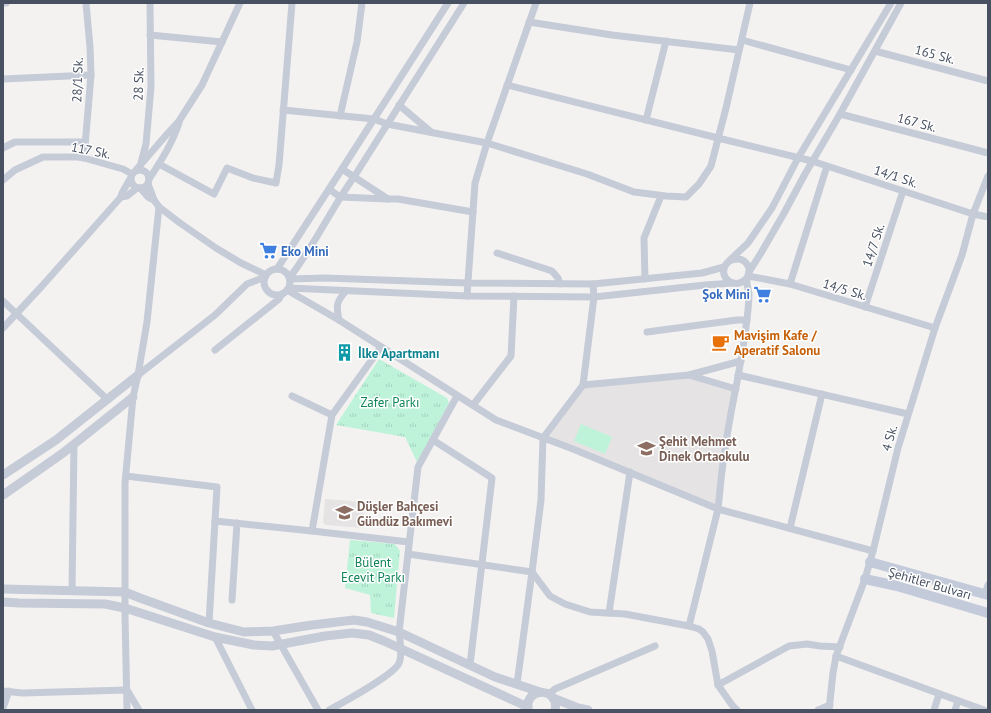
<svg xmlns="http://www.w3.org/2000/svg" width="991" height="713" viewBox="0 0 991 713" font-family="'PT Sans',sans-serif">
  <defs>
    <pattern id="park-tufts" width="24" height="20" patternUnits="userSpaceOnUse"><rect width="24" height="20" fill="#bef3da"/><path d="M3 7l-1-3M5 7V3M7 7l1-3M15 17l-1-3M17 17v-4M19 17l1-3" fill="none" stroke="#a5d2be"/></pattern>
  </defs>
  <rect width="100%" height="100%" fill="#f4f2f1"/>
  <g fill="#e5e3e3">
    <path d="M 689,375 L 736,389 L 718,509 L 543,438 L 583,385 Z"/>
    <path d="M 325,499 L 364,502 L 363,528 L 326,525 L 323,523 Z"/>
  </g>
  <path fill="#bef3da" d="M 581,424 L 612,437 L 605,454 L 574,441 Z"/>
  <g fill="url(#park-tufts)">
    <path d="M 379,359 L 447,398 L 449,403 L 417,462 L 405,437 L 336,425 Z"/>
    <path d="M 350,540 L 395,544 L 400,551 L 394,618 L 371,613 L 370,595 L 345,588 Z"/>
  </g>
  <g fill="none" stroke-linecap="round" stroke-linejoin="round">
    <g stroke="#c5cbd7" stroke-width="7">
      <path d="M 3,3 L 6,3"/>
      <path d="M 529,22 L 612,35 L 739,50"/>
      <path d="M 150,35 L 222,42"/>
      <path d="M 742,40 L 851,70"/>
      <path d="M 875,51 L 988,81"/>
      <path d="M 3,79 L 91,75"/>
      <path d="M 507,85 L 718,138 L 812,161 L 973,214 L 988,217"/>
      <path d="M 399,105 L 431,132"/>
      <path d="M 283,110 L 374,119 L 387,124 L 487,143 L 587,174 L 634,192 L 666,196 L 686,197 L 699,184 L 711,166 L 726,108 L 750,3"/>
      <path d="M 840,114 L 988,153"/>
      <path d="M 340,116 L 357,42 L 362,3"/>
      <path d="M 646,120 L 666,41"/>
      <path d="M 3,148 L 15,142 L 85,142"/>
      <path d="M 84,158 L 91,75 L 90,47 L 86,3"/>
      <path d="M 141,163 L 146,144 L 151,87 L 150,3"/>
      <path d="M 159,164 L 214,194 L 227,168 L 253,178 L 276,183 L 279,165 L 292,3"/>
      <path d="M 342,169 L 388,199"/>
      <circle cx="140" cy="179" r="9"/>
      <path d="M 136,170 L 168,133 L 179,121 L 202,85 L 240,3"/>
      <path d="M 149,179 C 161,161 172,144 179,123"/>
      <path d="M 3,180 L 15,170 L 43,157 L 78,157 L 84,158 L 123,169 L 132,174"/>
      <path d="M 148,184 L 152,194 L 154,200 L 159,207 L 180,223 L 216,248 L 241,263 L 266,275"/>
      <path d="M 140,188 L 148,197 L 154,200"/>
      <path d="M 329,189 L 340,197 L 388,199 L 398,199 L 473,212"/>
      <path d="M 121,197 L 127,196 L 137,188"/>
      <path d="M 497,253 L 552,271 L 558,278 L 560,284"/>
      <path d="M 730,260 L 748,243 L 772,208 L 798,158 L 891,3"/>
      <circle cx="277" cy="282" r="13"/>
      <path d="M 277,269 L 342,169 L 448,3"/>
      <path d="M 749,272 L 761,253 L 783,215 L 805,174 L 840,114 L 901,3"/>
      <path d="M 748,276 L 790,284 L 935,328"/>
      <path d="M 290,277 C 314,246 331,209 354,177 L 464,3"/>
      <path d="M 290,279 L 325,278 L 467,283 L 593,284 L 702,273 L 724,267"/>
      <path d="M 645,279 L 644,238 L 661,196"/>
      <path d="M 746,279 C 734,291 716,276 727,263 C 730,260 733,259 738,259 C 743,259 747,263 749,268 C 750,273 747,276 747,280 C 746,284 749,290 749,295 C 748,324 742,354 737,382 C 732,407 727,432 724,457 C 721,474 720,492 718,509 L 873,551"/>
      <path d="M 593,284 L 594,297 L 583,385 L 543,438 L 541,500 L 532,572 L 550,596 L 565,604 L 590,612 L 625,614 L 689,626 L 699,629 L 703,632 L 708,639 L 712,651 L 718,685 L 732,705 L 737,710"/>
      <path d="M 790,284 L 827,166"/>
      <path d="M 289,288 L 467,296 L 594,297 L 705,285 L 733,283"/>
      <path d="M 287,290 L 339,320 L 496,420 L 573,449 L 718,509 L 689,626"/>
      <path d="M 467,296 L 475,183 L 487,143 L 536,3"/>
      <path d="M 3,301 L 108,400"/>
      <path d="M 865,307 L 903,191"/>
      <path d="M 339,320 C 336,306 336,302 346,291"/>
      <path d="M 3,328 L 42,286 L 121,197 L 122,193 L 130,179"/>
      <path d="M 647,332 L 737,320 L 747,320"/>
      <path d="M 215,350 L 279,299 L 282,294"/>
      <path d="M 138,375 L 215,315 L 247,284 L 265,277"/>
      <path d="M 689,375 L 741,361"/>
      <path d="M 738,375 L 908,414"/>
      <path d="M 583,385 L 689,375 L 736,389"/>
      <path d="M 292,396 L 332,415"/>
      <path d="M 473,405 L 511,356 L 514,296"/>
      <path d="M 433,440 L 492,478 L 470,665"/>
      <path d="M 126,476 L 217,487 L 209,623"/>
      <path d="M 215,521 L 312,531 L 409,542"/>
      <path d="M 790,528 L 822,394"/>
      <path d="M 312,531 L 332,415 L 381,347"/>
      <path d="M 408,554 L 532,572 L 517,684"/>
      <path d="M 72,590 L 74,444"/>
      <path d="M 985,594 L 988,585"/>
      <path d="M 232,600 L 237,523"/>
      <path d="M 609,613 L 630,472"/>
      <path d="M 273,631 L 318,710"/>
      <path d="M 215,637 L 252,710"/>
      <path d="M 836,656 L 984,710"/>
      <path d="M 718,685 L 789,646 L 807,644 L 820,646 L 840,647"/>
      <path d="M 3,691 L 22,693 L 127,690 L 139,710"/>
      <path d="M 549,694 L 555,689 L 655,646"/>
      <path d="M 3,708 L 9,691"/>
      <path d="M 127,710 L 125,615 L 125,483 L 133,397 L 138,375 L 147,322 L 159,207"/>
      <path d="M 329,710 C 342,703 395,674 399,663 C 402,657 400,639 399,632 L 418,467 L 457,396"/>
      <path d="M 818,710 L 830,705"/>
      <path d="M 829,710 L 833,673 L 836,656 L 865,579 L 873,551 L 898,448 L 935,328 L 962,255 L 973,214 L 988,176"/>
      <path d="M 934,710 L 939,694"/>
      <path d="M 955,710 L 958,701"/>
    </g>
    <g stroke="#c5cbd7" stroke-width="9">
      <path d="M 3,475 L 56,440 L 138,375"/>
      <path d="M 3,495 L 63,453 L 133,397"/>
      <path d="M 3,589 L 125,592 L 140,598 L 209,623 L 244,632 L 273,631 L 312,625 L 354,620 L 367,622 L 399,632 L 495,677 L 540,692"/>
      <path d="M 3,602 L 19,603 L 105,604 L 125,608 L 215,637 L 254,645 L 272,646 L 325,636 L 352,633 L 369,635 L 384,641 L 528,707"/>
      <path d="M 553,698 L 578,708 L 588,710"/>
      <path d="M 528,710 C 524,686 560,687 555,710"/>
    </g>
    <g stroke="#c3cbdb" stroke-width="10">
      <path d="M 870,562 L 988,595"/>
      <path d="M 865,579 L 897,586 L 988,613"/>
    </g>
  </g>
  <defs>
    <symbol id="supermarket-bare" viewBox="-9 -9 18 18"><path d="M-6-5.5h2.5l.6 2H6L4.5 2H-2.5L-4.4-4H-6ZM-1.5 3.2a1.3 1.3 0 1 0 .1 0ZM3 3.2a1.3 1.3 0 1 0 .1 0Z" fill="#3f7fe0" stroke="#fff" stroke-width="2.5" paint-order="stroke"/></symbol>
    <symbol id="cafe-bare" viewBox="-9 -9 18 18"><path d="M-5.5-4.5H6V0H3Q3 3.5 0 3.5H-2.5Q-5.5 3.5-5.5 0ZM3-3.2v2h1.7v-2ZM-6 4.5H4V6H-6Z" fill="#e8710a" stroke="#fff" stroke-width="2.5" paint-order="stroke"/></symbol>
    <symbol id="building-bare" viewBox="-9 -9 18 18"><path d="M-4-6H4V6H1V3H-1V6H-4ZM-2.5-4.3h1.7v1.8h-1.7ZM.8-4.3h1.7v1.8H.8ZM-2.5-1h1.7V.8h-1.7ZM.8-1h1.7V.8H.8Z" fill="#0f9aa8" stroke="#fff" stroke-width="2.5" paint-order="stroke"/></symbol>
    <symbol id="school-bare" viewBox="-9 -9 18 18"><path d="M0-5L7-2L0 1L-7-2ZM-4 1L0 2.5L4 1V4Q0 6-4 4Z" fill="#8d6e63" stroke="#fff" stroke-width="2.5" paint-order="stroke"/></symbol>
  </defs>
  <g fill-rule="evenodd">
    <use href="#supermarket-bare" x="256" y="238" width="25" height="25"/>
    <use href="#supermarket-bare" x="750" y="282" width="25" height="25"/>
    <use href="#cafe-bare" x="708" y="330" width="25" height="25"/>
    <use href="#building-bare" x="332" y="340" width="25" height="25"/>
    <use href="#school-bare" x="634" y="436" width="25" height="25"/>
    <use href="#school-bare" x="332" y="500" width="25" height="25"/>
  </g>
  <g text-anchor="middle" stroke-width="3" stroke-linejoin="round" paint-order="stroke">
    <g font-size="13" fill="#485161" stroke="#fff">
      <text transform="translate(935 54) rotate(15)" y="5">165 Sk.</text>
      <text transform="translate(77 80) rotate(-88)" y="5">28/1 Sk.</text>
      <text transform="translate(138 84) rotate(-88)" y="5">28 Sk.</text>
      <text transform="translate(917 122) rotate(15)" y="5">167 Sk.</text>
      <text transform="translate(91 150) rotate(11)" y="5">117 Sk.</text>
      <text transform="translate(896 176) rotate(18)" y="5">14/1 Sk.</text>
      <text transform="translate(873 245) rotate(-72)" y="5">14/7 Sk.</text>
      <text transform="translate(845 289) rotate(17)" y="5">14/5 Sk.</text>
      <text transform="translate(889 438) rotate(-74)" y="5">4 Sk.</text>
      <text transform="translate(930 583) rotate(16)" y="5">Şehitler Bulvarı</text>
    </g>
    <g font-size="13" font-weight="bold" fill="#366cbe" stroke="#fff" text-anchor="start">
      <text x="281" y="256">Eko Mini</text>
      <text x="750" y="299" text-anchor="end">Şok Mini</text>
    </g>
    <g font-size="13" font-weight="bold" fill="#c56008" stroke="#fff" text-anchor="start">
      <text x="734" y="340">Mavişim Kafe /<tspan x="734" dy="15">Aperatif Salonu</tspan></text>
    </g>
    <g font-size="13" font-weight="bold" fill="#0d838f" stroke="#fff" text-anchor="start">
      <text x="358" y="358">İlke Apartmanı</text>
    </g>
    <g font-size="13" fill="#11845a" stroke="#fff">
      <text x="390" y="407">Zafer Parkı</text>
      <text x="373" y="567">Bülent<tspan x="373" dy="15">Ecevit Parkı</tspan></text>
    </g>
    <g font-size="13" font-weight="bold" fill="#785e54" stroke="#fff" text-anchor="start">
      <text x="659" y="446">Şehit Mehmet<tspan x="659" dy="15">Dinek Ortaokulu</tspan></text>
      <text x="357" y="511">Düşler Bahçesi<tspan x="357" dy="15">Gündüz Bakımevi</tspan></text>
    </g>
  </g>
  <rect width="991" height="713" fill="none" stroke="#485161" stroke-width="8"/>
</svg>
